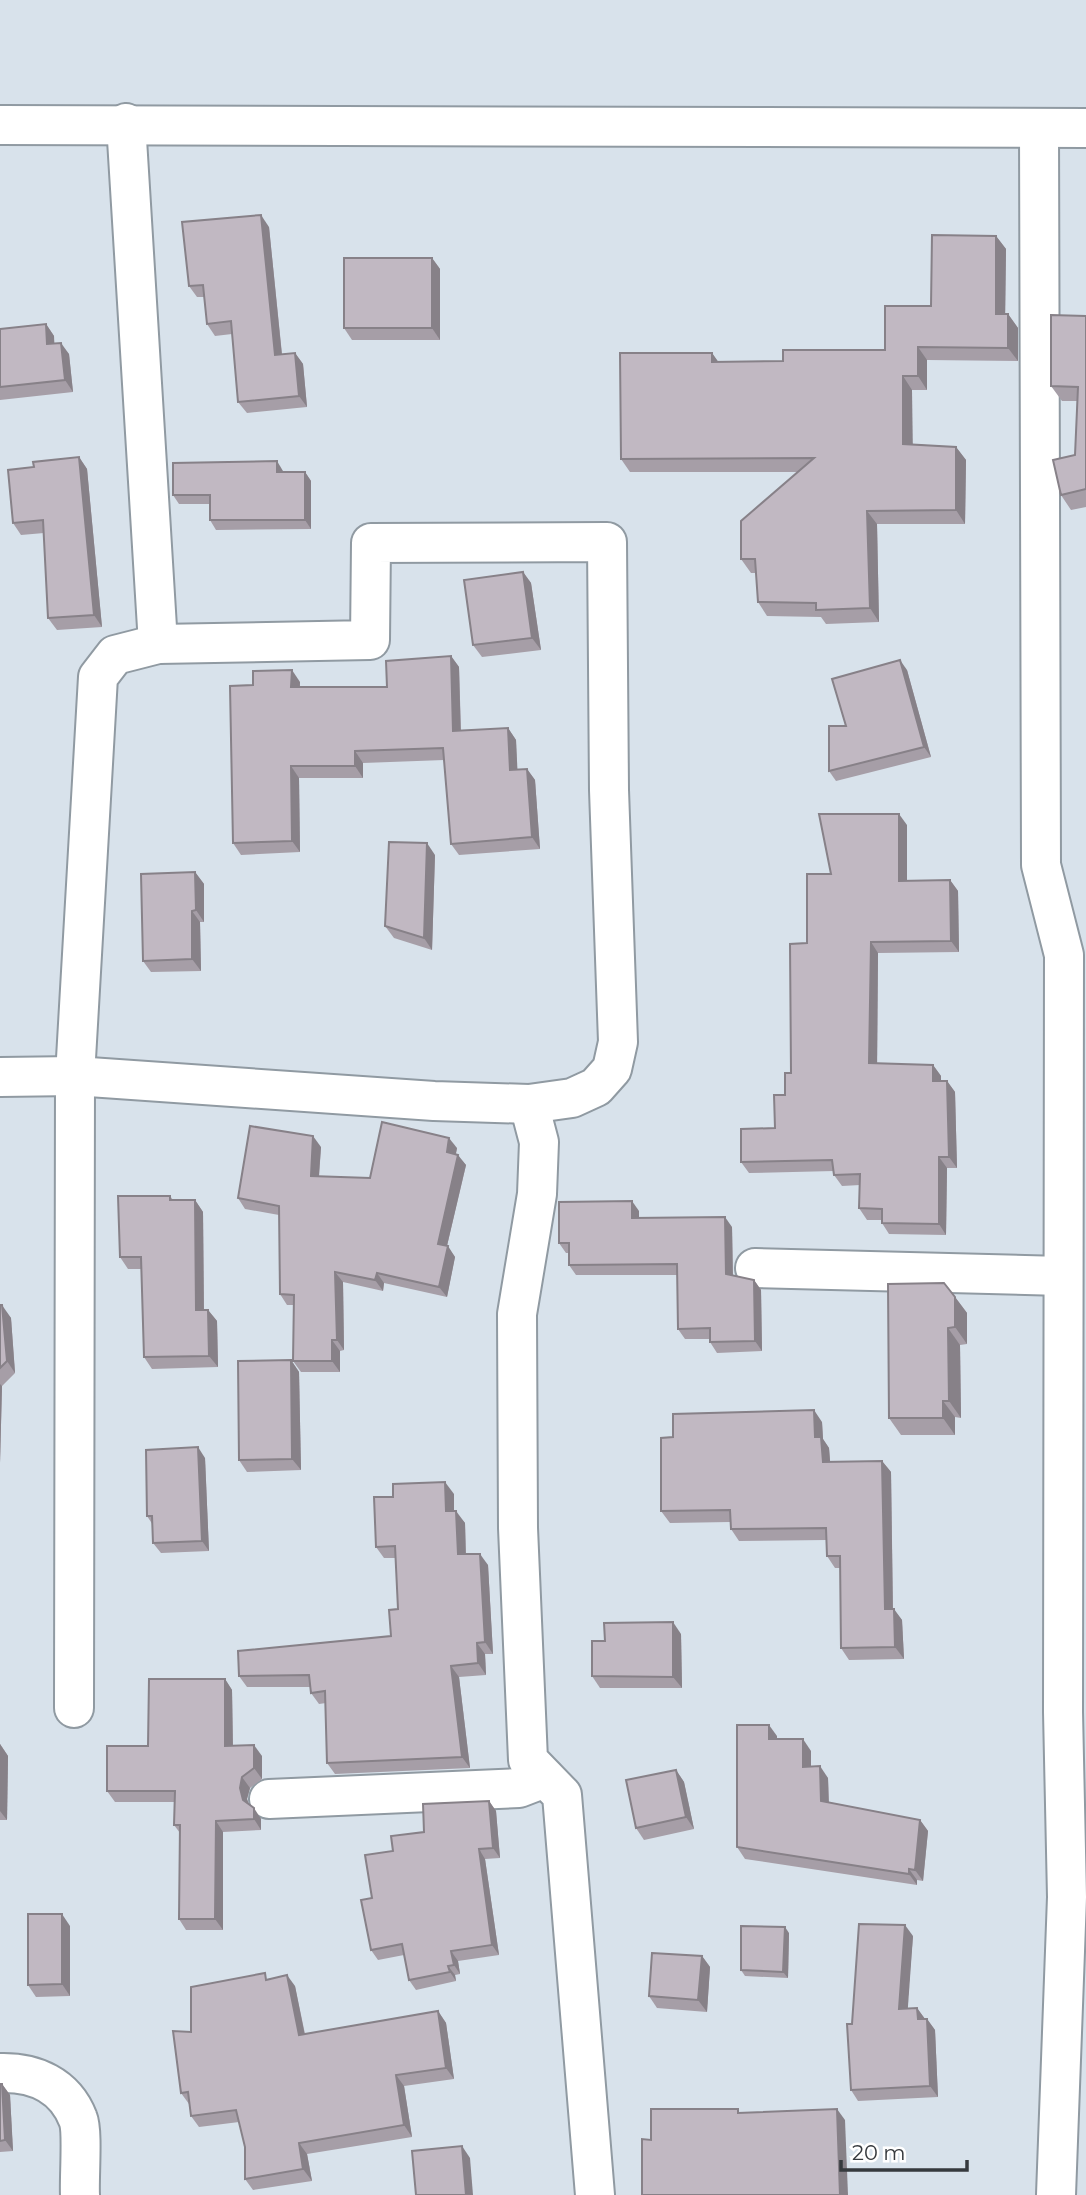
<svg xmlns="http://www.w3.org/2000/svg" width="1086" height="2195" viewBox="0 0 1086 2195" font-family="Montserrat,sans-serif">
  <rect width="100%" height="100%" fill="#d8e2eb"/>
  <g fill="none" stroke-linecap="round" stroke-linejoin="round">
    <defs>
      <g id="street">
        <path d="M 0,125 L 1086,128"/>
        <path d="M 1039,128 L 1041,865 L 1064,955 L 1063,1712 L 1067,1897 L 1056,2195"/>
        <path d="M 0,1077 L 75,1076 L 434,1101 L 529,1104 L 572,1098 L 596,1087 L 612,1069 L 618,1042 L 609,790 L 607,542 L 371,543 L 370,640 L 158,644"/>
        <path d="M 529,1104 L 539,1142 L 537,1194 L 517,1314 L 518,1528 L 528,1760 L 562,1795 L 595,2195"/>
        <path d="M 755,1268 L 1062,1276"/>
        <path d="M 74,1708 L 75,1076 L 98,677 L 115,655 L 158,644 L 126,123"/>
        <path d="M 269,1799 L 519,1788 L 545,1778"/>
        <path d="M 0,2073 C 34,2072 65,2085 78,2119 C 83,2131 79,2179 80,2195"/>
      </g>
    </defs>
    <use href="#street" stroke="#909aa2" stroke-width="42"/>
    <use href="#street" stroke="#fff" stroke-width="38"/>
  </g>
  <g fill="#a69ea7">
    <path d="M 269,227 L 282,354 L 295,353 L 303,364 L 307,407 L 247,413 L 238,402 L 232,334 L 215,336 L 207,324 L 204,297 L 197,297 L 189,286 Z"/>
    <path d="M 996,236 L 1006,249 L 1005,314 L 1008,314 L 1018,328 L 1018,361 L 927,360 L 927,390 L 912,390 L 912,444 L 956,447 L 966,460 L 965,524 L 877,524 L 879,622 L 826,624 L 821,617 L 767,616 L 758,602 L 756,573 L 751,573 L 741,559 L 798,472 L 630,472 L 621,459 L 712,353 L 718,362 L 783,361 L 885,350 L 931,306 Z"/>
    <path d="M 432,258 L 440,269 L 440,340 L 352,340 L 344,328 Z"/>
    <path d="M 1086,316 L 1086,507 L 1071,510 L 1061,495 L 1075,455 L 1077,401 L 1062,401 L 1051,386 Z"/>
    <path d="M 46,324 L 54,336 L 54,343 L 69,354 L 73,392 L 0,400 L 0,329 Z"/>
    <path d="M 79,457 L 87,469 L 102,627 L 57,630 L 48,618 L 44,533 L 21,535 L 13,523 L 34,467 Z"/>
    <path d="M 283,471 L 283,472 L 305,472 L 311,481 L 311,529 L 216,530 L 210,520 L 210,504 L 179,504 L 173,495 Z"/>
    <path d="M 523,572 L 531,583 L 541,650 L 482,657 L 473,645 Z"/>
    <path d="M 451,656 L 459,667 L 461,731 L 508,728 L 516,740 L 517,769 L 527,769 L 535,780 L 540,849 L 459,855 L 451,844 L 444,760 L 363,763 L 363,778 L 299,778 L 300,852 L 241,855 L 233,843 L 253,685 L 300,682 L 300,687 L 387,687 Z"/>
    <path d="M 907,670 L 931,757 L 836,781 L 829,771 L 846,726 Z"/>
    <path d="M 907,825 L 907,881 L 950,880 L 958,891 L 959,952 L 878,953 L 877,1064 L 933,1065 L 941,1076 L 941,1081 L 947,1081 L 955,1092 L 957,1168 L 947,1168 L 946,1235 L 889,1234 L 882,1223 L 882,1220 L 867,1220 L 859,1208 L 860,1185 L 842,1186 L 834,1175 L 834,1171 L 749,1173 L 741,1162 L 775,1128 L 785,1095 L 791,1073 L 807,943 L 831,874 Z"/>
    <path d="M 435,855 L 432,950 L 394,938 L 385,926 Z"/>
    <path d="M 195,872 L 204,884 L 204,922 L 200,922 L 201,971 L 151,972 L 143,961 Z"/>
    <path d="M 321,1147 L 319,1177 L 370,1178 L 457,1148 L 456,1154 L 466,1165 L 447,1246 L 455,1257 L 447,1297 L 384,1283 L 383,1291 L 343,1282 L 344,1350 L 340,1351 L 340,1372 L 301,1372 L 293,1361 L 293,1305 L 287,1305 L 280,1294 L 279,1215 L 245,1209 L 238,1198 Z"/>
    <path d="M 170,1196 L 173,1200 L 195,1200 L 203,1212 L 204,1310 L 208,1310 L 217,1321 L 218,1367 L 152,1369 L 144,1357 L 142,1269 L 128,1269 L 120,1257 Z"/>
    <path d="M 639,1211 L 639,1218 L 732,1227 L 733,1276 L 754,1280 L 761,1290 L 762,1351 L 717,1353 L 710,1342 L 710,1339 L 685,1339 L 678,1329 L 677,1275 L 576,1275 L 569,1265 L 569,1253 L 566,1253 L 559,1243 Z"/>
    <path d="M 955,1297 L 967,1313 L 967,1344 L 960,1345 L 961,1418 L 955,1417 L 955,1435 L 901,1435 L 889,1418 Z"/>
    <path d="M 0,1305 L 11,1318 L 15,1373 L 2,1386 L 0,1463 Z"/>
    <path d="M 291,1360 L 299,1372 L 301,1470 L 247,1472 L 239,1460 Z"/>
    <path d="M 822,1422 L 823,1439 L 829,1448 L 830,1461 L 882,1461 L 891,1472 L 893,1609 L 902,1620 L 904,1659 L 849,1660 L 841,1648 L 840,1568 L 835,1568 L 827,1556 L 826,1540 L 739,1541 L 731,1529 L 730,1522 L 670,1523 L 661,1511 Z"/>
    <path d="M 205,1458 L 209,1551 L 161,1553 L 153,1543 L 153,1525 L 147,1516 Z"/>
    <path d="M 454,1494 L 454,1511 L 465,1523 L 466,1554 L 488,1565 L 493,1654 L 485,1654 L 486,1675 L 459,1677 L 470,1768 L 335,1774 L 327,1763 L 326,1703 L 319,1704 L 311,1693 L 310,1687 L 247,1687 L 239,1676 L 391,1636 L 398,1609 L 396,1558 L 384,1558 L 376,1547 L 393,1497 Z"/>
    <path d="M 681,1634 L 682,1688 L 600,1688 L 592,1676 L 605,1641 Z"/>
    <path d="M 225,1679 L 232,1690 L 233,1745 L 262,1756 L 262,1779 L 250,1788 L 247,1799 L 249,1804 L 261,1819 L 261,1830 L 223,1832 L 223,1930 L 186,1930 L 179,1919 L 180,1833 L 174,1825 L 174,1802 L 115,1802 L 107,1791 L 148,1746 Z"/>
    <path d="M 777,1736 L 777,1739 L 811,1751 L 811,1767 L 828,1778 L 829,1803 L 920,1820 L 928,1831 L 923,1881 L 917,1880 L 917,1885 L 745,1859 L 737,1847 Z"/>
    <path d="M 0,1744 L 8,1756 L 7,1820 L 0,1820 Z"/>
    <path d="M 676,1770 L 684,1782 L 694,1829 L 644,1840 L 636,1828 Z"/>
    <path d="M 489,1801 L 496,1811 L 500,1858 L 485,1859 L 499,1955 L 458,1961 L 460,1974 L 455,1975 L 456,1981 L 416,1990 L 409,1980 L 404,1955 L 378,1960 L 371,1950 L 372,1898 L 393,1851 L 424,1832 Z"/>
    <path d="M 70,1926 L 70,1996 L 36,1997 L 28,1985 Z"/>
    <path d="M 789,1933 L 788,1978 L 745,1976 L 741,1970 Z"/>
    <path d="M 913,1936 L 907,2008 L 917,2008 L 925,2019 L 927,2019 L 935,2030 L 938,2097 L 858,2101 L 851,2090 L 852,2024 Z"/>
    <path d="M 702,1956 L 710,1967 L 707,2012 L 657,2008 L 649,1996 Z"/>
    <path d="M 269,1979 L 295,1986 L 305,2034 L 438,2011 L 446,2023 L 454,2079 L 404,2086 L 412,2137 L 307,2154 L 312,2181 L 253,2190 L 245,2179 L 245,2147 L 239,2122 L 199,2127 L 191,2116 L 190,2104 L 189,2104 L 181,2093 L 191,2032 Z"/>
    <path d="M 0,2084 L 2,2084 L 10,2095 L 13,2151 L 0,2152 Z"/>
  </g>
  <g fill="#878188">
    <path d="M 261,215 L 269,227 L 283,366 L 275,355 Z"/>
    <path d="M 996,236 L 1006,249 L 1005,328 L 996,314 Z"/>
    <path d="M 432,258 L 440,269 L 440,340 L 432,328 Z"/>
    <path d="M 1008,314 L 1018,328 L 1018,361 L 1008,348 Z"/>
    <path d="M 46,324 L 54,336 L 55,356 L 47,344 Z"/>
    <path d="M 61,343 L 69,354 L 73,392 L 65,380 Z"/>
    <path d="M 918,347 L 927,360 L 927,390 L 918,376 Z"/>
    <path d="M 295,353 L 303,364 L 307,407 L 299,396 Z"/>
    <path d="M 712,353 L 722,367 L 712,362 Z"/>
    <path d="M 903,376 L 912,390 L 913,457 L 903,444 Z"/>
    <path d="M 956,447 L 966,460 L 965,524 L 956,510 Z"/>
    <path d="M 79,457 L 87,469 L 102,627 L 94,615 Z"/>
    <path d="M 277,461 L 283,471 L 284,481 L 277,472 Z"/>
    <path d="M 305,472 L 311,481 L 311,529 L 305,520 Z"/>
    <path d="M 867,511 L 877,524 L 879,622 L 870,608 Z"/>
    <path d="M 523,572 L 531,583 L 541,650 L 532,638 Z"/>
    <path d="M 451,656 L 459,667 L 461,743 L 453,731 Z"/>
    <path d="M 900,660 L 907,670 L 931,757 L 924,747 Z"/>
    <path d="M 292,670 L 300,682 L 299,698 L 291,687 Z"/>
    <path d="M 508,728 L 516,740 L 518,781 L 510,770 Z"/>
    <path d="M 355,751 L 363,763 L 363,778 L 355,766 Z"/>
    <path d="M 291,766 L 299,778 L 300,852 L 292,841 Z"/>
    <path d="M 527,769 L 535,780 L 540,849 L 532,837 Z"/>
    <path d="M 899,814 L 907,825 L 907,892 L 899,881 Z"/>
    <path d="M 427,843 L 435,855 L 432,950 L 424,938 Z"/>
    <path d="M 195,872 L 204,884 L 204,922 L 196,910 Z"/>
    <path d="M 950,880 L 958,891 L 959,952 L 951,941 Z"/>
    <path d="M 192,911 L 200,922 L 201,971 L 192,959 Z"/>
    <path d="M 871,942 L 878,953 L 877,1075 L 869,1063 Z"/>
    <path d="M 933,1065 L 941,1076 L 941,1092 L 933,1081 Z"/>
    <path d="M 947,1081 L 955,1092 L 957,1168 L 949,1157 Z"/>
    <path d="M 313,1136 L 321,1147 L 318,1187 L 311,1176 Z"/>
    <path d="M 449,1138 L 457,1148 L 454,1162 L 447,1152 Z"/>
    <path d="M 458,1155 L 466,1165 L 445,1254 L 438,1244 Z"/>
    <path d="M 939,1157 L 947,1168 L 946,1235 L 939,1224 Z"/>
    <path d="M 195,1200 L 203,1212 L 204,1322 L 196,1310 Z"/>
    <path d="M 632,1201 L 639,1211 L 639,1228 L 632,1218 Z"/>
    <path d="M 725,1217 L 732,1227 L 733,1285 L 726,1274 Z"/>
    <path d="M 448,1246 L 455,1257 L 447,1297 L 439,1287 Z"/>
    <path d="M 335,1272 L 343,1282 L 344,1350 L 337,1340 Z"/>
    <path d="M 377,1273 L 384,1283 L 383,1291 L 375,1280 Z"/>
    <path d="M 754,1280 L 761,1290 L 762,1351 L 755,1341 Z"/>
    <path d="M 955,1297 L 967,1313 L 967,1344 L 955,1327 Z"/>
    <path d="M 2,1305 L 11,1318 L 15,1373 L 7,1361 Z"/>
    <path d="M 208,1310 L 217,1321 L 218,1367 L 209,1356 Z"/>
    <path d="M 948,1328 L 960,1345 L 961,1418 L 949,1401 Z"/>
    <path d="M 332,1340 L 340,1351 L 340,1372 L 332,1361 Z"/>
    <path d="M 291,1360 L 299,1372 L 301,1470 L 292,1459 Z"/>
    <path d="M 0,1384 L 2,1386 L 0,1463 Z"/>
    <path d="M 943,1401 L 955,1417 L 955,1435 L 943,1418 Z"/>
    <path d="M 814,1410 L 822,1422 L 823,1439 L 829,1448 L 831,1473 L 823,1462 L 815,1437 Z"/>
    <path d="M 198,1447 L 205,1458 L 209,1551 L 202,1541 Z"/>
    <path d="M 882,1461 L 891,1472 L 893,1621 L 885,1609 Z"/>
    <path d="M 445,1482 L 454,1494 L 454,1522 L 446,1511 Z"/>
    <path d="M 456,1511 L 465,1523 L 466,1566 L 458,1554 Z"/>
    <path d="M 480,1554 L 488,1565 L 493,1654 L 485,1642 Z"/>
    <path d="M 894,1609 L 902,1620 L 904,1659 L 895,1647 Z"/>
    <path d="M 673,1622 L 681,1634 L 682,1688 L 673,1677 Z"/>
    <path d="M 477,1643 L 485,1654 L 486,1675 L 478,1663 Z"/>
    <path d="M 451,1666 L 459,1677 L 470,1768 L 462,1757 Z"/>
    <path d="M 225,1679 L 232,1690 L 233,1757 L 225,1746 Z"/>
    <path d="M 769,1725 L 777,1736 L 777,1751 L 769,1739 Z"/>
    <path d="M 803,1739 L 811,1751 L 811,1778 L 803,1767 Z"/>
    <path d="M 0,1744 L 8,1756 L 7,1820 L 0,1811 Z"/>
    <path d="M 254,1745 L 262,1756 L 262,1779 L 254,1768 Z"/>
    <path d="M 820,1766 L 828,1778 L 829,1813 L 821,1801 Z"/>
    <path d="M 676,1770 L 684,1782 L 694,1829 L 686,1817 Z"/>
    <path d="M 242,1777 L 250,1788 L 247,1799 L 251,1811 L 243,1800 L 240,1788 Z"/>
    <path d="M 489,1801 L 496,1811 L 500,1858 L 493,1848 Z"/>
    <path d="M 254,1808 L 261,1819 L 261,1830 L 254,1819 Z"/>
    <path d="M 920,1820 L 928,1831 L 923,1881 L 915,1870 Z"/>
    <path d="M 216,1821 L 223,1832 L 223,1930 L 215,1919 Z"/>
    <path d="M 479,1849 L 485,1859 L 499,1955 L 492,1945 Z"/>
    <path d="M 909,1869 L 917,1880 L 917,1885 L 909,1874 Z"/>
    <path d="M 62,1914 L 70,1926 L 70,1996 L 62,1984 Z"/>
    <path d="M 905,1925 L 913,1936 L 907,2020 L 899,2009 Z"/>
    <path d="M 785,1927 L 789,1933 L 788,1978 L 783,1972 Z"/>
    <path d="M 451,1951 L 458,1961 L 460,1974 L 454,1965 Z"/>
    <path d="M 702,1956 L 710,1967 L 707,2012 L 698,2000 Z"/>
    <path d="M 448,1966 L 455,1975 L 456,1981 L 450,1972 Z"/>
    <path d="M 287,1975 L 295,1986 L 307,2046 L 299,2035 Z"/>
    <path d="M 917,2008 L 925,2019 L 918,2019 Z"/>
    <path d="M 438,2011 L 446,2023 L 454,2079 L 446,2068 Z"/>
    <path d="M 927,2019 L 935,2030 L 938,2097 L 930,2086 Z"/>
    <path d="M 396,2075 L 404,2086 L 412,2137 L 404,2125 Z"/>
    <path d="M 2,2084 L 10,2095 L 13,2151 L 5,2140 Z"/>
    <path d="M 837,2109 L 845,2120 L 848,2195 L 840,2195 Z"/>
    <path d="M 299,2143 L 307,2154 L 312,2181 L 303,2169 Z"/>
    <path d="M 462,2146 L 470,2158 L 473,2195 L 466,2195 Z"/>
  </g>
  <g fill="#c1b8c2" stroke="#878188" stroke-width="2">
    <path d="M 261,215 L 275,355 L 295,353 L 299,396 L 238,402 L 231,321 L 207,324 L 203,285 L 189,286 L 182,222 Z"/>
    <path d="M 932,235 L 996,236 L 996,314 L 1008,314 L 1008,348 L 918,347 L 918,376 L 903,376 L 903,444 L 956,447 L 956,510 L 867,511 L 870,608 L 816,610 L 816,603 L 758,602 L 755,559 L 741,559 L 741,521 L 814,458 L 621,459 L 620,353 L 712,353 L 712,362 L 783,361 L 783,350 L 885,350 L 885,306 L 931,306 Z"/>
    <rect x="344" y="258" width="88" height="70"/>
    <path d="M 1051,315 L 1086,316 L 1086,489 L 1061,495 L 1053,460 L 1075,455 L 1078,387 L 1051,386 Z"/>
    <path d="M 46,324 L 47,344 L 61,343 L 65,380 L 0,387 L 0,329 Z"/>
    <path d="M 79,457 L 94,615 L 48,618 L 43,520 L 13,523 L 8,470 L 34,467 L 33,462 Z"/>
    <path d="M 277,461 L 277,472 L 305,472 L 305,520 L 210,520 L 210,495 L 173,495 L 173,463 Z"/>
    <path d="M 523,572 L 532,638 L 473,645 L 464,580 Z"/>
    <path d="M 451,656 L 453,731 L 508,728 L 510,770 L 527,769 L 532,837 L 451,844 L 443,748 L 355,751 L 355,766 L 291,766 L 292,841 L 233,843 L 230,686 L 253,685 L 253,671 L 292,670 L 291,687 L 387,687 L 386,661 Z"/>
    <path d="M 900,660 L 924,747 L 829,771 L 829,726 L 846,726 L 832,679 Z"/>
    <path d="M 819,814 L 899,814 L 899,881 L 950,880 L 951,941 L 871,942 L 869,1063 L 933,1065 L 933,1081 L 947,1081 L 949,1157 L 939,1157 L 939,1224 L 882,1223 L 882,1209 L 859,1208 L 860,1174 L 834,1175 L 832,1160 L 741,1162 L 741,1129 L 775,1128 L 774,1095 L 785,1095 L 785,1073 L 791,1073 L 790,944 L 807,943 L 807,874 L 831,874 Z"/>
    <path d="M 389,842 L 427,843 L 424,938 L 385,926 Z"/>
    <path d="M 195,872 L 196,910 L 192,911 L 192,959 L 143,961 L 141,874 Z"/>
    <path d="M 382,1122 L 449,1138 L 447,1152 L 458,1155 L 438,1244 L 448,1246 L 439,1287 L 377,1273 L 375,1280 L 335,1272 L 337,1340 L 332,1340 L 332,1361 L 293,1361 L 294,1295 L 280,1294 L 279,1206 L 238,1198 L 250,1126 L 313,1136 L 311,1176 L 370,1178 Z"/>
    <path d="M 118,1196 L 170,1196 L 170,1200 L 195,1200 L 196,1310 L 208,1310 L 209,1356 L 144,1357 L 141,1257 L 120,1257 Z"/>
    <path d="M 632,1201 L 632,1218 L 725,1217 L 726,1274 L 754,1280 L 755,1341 L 710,1342 L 710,1328 L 678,1329 L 677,1264 L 569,1265 L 569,1243 L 559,1243 L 559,1202 Z"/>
    <path d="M 944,1283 L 955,1297 L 955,1327 L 948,1328 L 949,1401 L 943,1401 L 943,1418 L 889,1418 L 888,1284 Z"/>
    <path d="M 0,1305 L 2,1305 L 7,1361 L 0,1368 Z"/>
    <path d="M 291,1360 L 292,1459 L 239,1460 L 238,1361 Z"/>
    <path d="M 814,1410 L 815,1437 L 821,1437 L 823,1462 L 882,1461 L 885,1609 L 894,1609 L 895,1647 L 841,1648 L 840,1556 L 827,1556 L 826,1528 L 731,1529 L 730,1510 L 661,1511 L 661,1438 L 673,1437 L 673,1414 Z"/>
    <path d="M 198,1447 L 202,1541 L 153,1543 L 152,1516 L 147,1516 L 146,1450 Z"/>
    <path d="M 445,1482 L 446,1511 L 456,1511 L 458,1554 L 480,1554 L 485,1642 L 477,1643 L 478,1663 L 451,1666 L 462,1757 L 327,1763 L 325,1691 L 311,1693 L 309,1675 L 239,1676 L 238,1651 L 391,1636 L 389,1610 L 398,1609 L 395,1546 L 376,1547 L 374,1497 L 393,1497 L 393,1484 Z"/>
    <path d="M 673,1622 L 673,1677 L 592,1676 L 592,1641 L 605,1641 L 604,1623 Z"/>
    <path d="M 149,1679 L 225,1679 L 225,1746 L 254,1745 L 254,1768 L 242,1777 L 240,1788 L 243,1800 L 254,1808 L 254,1819 L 216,1821 L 215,1919 L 179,1919 L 180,1825 L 174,1825 L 175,1791 L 107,1791 L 107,1746 L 148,1746 Z"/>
    <path d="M 737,1725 L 769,1725 L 769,1739 L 803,1739 L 803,1767 L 820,1766 L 821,1801 L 920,1820 L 915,1870 L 909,1869 L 909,1874 L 737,1847 Z"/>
    <path d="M 676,1770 L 686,1817 L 636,1828 L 626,1780 Z"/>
    <path d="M 489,1801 L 493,1848 L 479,1849 L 492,1945 L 451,1951 L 454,1965 L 448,1966 L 450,1972 L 409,1980 L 402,1944 L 371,1950 L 361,1900 L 372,1898 L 365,1855 L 393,1851 L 391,1836 L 424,1832 L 423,1804 Z"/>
    <path d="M 28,1914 L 62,1914 L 62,1984 L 28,1985 Z"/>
    <path d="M 859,1924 L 905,1925 L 899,2009 L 917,2008 L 918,2019 L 927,2019 L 930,2086 L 851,2090 L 847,2024 L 852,2024 Z"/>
    <path d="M 741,1926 L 785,1927 L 783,1972 L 741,1970 Z"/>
    <path d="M 652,1953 L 702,1956 L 698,2000 L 649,1996 Z"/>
    <path d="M 265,1973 L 266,1980 L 287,1975 L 299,2035 L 438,2011 L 446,2068 L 396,2075 L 404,2125 L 299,2143 L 303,2169 L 245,2179 L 245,2147 L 236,2110 L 191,2116 L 188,2092 L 181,2093 L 173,2031 L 191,2032 L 191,1987 Z"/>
    <path d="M 0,2084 L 2,2084 L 5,2140 L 0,2141 Z"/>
    <path d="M 651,2109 L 738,2109 L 738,2113 L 837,2109 L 840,2195 L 642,2195 L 642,2139 L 651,2140 Z"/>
    <path d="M 462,2146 L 466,2195 L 416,2195 L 412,2151 Z"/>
  </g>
  <path d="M841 2160v10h126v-10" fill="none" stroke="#363a3e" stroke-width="3.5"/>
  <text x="852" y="2160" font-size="21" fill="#363a3e" stroke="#ffffff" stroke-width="5" paint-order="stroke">20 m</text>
</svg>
